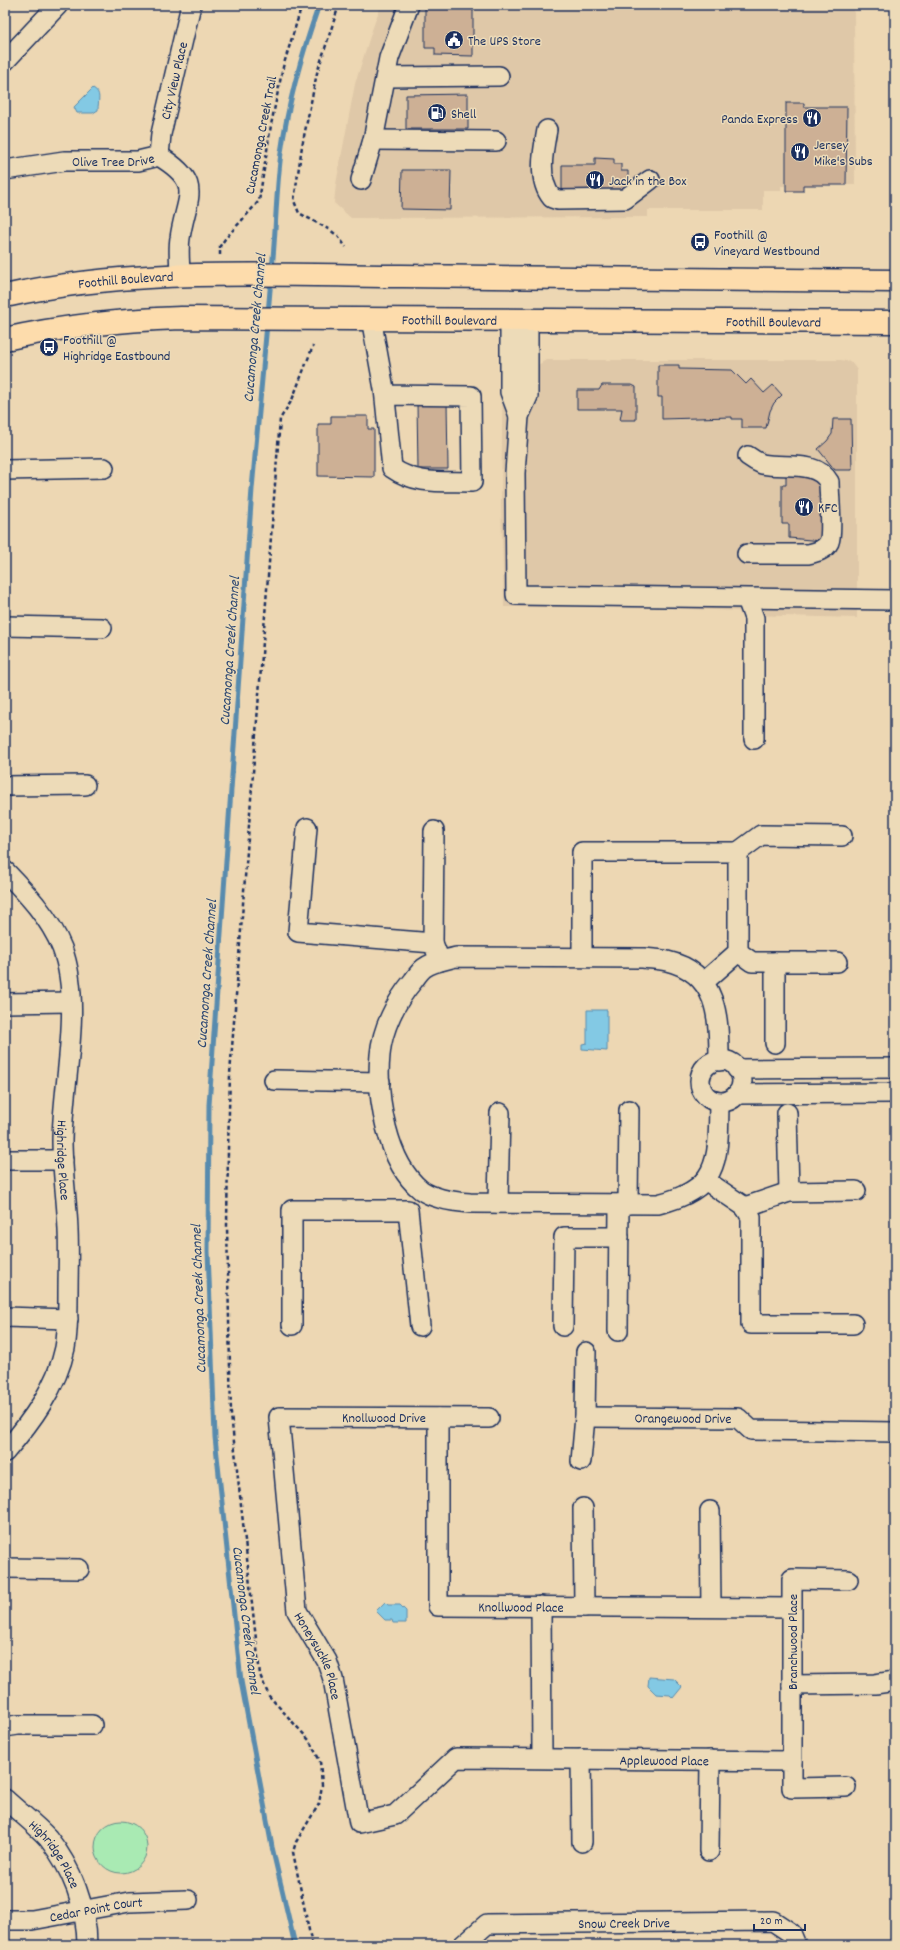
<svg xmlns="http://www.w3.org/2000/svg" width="900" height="1950" viewBox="0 0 900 1950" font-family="Dekko,sans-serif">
  <rect width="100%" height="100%" fill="#edd7b3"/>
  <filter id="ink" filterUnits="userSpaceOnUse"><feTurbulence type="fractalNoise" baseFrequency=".025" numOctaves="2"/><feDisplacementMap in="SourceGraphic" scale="8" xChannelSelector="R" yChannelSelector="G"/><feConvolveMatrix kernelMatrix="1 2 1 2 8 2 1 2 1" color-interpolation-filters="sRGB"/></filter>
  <g filter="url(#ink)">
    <g fill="#dfc8a8">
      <path d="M 381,5 L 854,5 L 855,185 L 803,185 L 803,191 L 786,191 L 786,186 L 781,186 L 781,190 L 763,190 L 763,210 L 648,210 L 648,217 L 351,218 L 334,203 L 336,184 L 355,84 L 372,30 Z"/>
      <path d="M 546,360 L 841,360 L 851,362 L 857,370 L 857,618 L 743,615 L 738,611 L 645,607 L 504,607 L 501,502 L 503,365 L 538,365 Z"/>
    </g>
    <circle fill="#a9eab3" stroke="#628c88" cx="121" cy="1847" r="26"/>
    <g fill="#83c9e4" stroke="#598bae">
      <path d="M 93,88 C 102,93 98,100 98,110 L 93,113 L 77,113 L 74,107 Z"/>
      <path d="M 587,1010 L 607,1010 L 607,1051 L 582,1049 L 582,1044 L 587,1043 Z"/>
      <path d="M 385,1602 L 388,1605 L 400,1605 L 406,1611 L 406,1623 L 393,1623 L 392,1620 L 385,1620 L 376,1611 Z"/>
      <path d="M 649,1677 L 674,1679 L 682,1687 L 673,1698 L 670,1695 L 656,1694 L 648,1686 Z"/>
    </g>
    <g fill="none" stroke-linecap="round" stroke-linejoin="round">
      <g stroke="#598bae" stroke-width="5">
        <path d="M 272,269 C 276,230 276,191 281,153 C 288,102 302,53 319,5"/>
        <path d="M 268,314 L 271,278"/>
        <path d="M 267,324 L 252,489 L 209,1105 L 208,1251 L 215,1437 L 241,1681 L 272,1847 L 295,1945"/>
      </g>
    </g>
    <g fill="#cdb095" stroke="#1b2f5e">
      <path d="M 432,5 L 473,5 L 473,56 L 435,55 L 435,48 L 425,48 L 425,8 L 432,8 Z"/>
      <path d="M 468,94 L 468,129 L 406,129 L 406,95 Z"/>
      <path d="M 786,103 L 804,103 L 804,107 L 847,107 L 846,185 L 803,185 L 803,191 L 786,191 Z"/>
      <path d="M 595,158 L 614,159 L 614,164 L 621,164 L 621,171 L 628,171 L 628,188 L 622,188 L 622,196 L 562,193 L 562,165 L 595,165 Z"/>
      <path d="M 402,170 L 451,170 L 450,210 L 401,209 Z"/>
      <path d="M 658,365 L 679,365 L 679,369 L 732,370 L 746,384 L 751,379 L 764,393 L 773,385 L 782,395 L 774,403 L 770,411 L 766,428 L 742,428 L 742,419 L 732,419 L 732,417 L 662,419 L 662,397 L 658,397 Z"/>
      <path d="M 602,385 L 632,385 L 636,387 L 636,420 L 620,420 L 622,409 L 577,409 L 577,390 L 599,390 Z"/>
      <path d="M 447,402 L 448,469 L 418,469 L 417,403 Z"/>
      <path d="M 331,416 L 368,416 L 368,429 L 374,429 L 374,477 L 318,476 L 318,424 L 331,424 Z"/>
      <path d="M 833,419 L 851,419 L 852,470 L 835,470 L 818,449 L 827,441 L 832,434 Z"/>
      <path d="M 786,471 L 800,471 L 800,476 L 824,476 L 821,541 L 789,538 L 789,524 L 782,524 L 782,485 L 786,485 Z"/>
    </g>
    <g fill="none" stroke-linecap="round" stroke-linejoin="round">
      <defs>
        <g id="minor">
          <path d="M 5,61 L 58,5"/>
          <path d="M 386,77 L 499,76"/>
          <path d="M 547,130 C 543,151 537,180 552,198 L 558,200 L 625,199 L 650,180"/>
          <path d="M 373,140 L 496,141"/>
          <path id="s1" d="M 159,156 L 161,134 L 191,5"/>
          <path id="s2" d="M 5,170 L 64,161 L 138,161 L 159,156 C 205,184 186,196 180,238 C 178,250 180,264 180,276"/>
          <path d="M 361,180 L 373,140 L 389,58 L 409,5"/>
          <path d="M 371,318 L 384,389 L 392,468 C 416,485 443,481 472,482 L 471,396 L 385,395"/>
          <path d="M 510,319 L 510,392 L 519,416"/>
          <path d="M 528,319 L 528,396 L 519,416 L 515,473 L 516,595 L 895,600"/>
          <path d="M 5,470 L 104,468"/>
          <path d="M 747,554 L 808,554 C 817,552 825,550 829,542 C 833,532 829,495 829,482 C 816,459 784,469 762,464 C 757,462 752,459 748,456"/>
          <path d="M 747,599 L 754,618 L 754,739"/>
          <path d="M 5,626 L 102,628"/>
          <path d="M 5,786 L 85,785"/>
          <path d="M 307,828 L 298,932 L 433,943 L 440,961"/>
          <path id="s3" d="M 5,871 C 27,894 50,918 62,948 C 83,1004 63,1080 62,1140 C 62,1170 67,1200 68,1230 C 69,1251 68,1273 68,1295 C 68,1312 68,1331 65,1348 C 57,1387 31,1422 5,1452"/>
          <path d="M 433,943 L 434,831"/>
          <path d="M 738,952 L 752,962 L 837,962"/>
          <path d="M 582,957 L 582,852 L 738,852"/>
          <path d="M 775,962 L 775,1043"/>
          <path d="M 704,982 L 738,952 L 738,852 L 761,835 L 842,836"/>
          <path d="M 5,1003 L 71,1002"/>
          <circle cx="721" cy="1081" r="21"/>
          <path d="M 737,1069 L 895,1068"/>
          <path d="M 274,1080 L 380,1082"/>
          <path d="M 737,1094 L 895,1093"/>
          <path d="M 719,1102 C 718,1157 722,1189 658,1204 L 470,1203 C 456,1202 434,1199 421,1190 C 387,1163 376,1096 380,1055 C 382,1029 396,1001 413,981 C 416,977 420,971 424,968 C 433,961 446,960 456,957 L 643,958 C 651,959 659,959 667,961 C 718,973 719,1017 719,1061"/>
          <path d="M 787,1113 L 789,1192"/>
          <path d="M 5,1160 L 63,1160"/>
          <path d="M 705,1180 L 745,1207 L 789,1192 L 856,1191"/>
          <path d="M 498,1203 L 500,1113"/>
          <path d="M 628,1204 L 629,1110"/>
          <path d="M 745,1207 L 751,1217 L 751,1324 L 853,1324"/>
          <path d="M 5,1317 L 68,1319"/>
          <path d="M 292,1325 L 292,1210 L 408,1210 L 420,1326"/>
          <path d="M 563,1326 L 564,1237 L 619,1237"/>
          <path d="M 618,1331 L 619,1204"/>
          <path id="s4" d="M 585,1417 L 738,1418 L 751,1430 L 895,1432"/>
          <path id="s5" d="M 438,1418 L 438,1606 L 791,1608"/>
          <path id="s6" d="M 489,1418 L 279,1417 L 297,1611 L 327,1661 L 333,1679 L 359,1823 L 395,1815 L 456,1758 L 792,1761 L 792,1788 L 846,1787"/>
          <path d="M 581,1461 L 585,1417 L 586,1352"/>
          <path d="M 583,1508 L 584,1607"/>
          <path d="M 710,1511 L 711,1607"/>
          <path d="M 5,1568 L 79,1569"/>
          <path d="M 541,1606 L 542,1758"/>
          <path d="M 792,1685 L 875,1684 L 895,1681"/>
          <path d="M 5,1727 L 18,1725 L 92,1725"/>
          <path d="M 581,1759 L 582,1842"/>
          <path d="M 792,1761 L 792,1579 L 848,1580"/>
          <path id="s7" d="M 5,1799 C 19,1812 35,1824 48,1838 C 72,1868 87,1907 87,1945"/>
          <path d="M 709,1851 L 710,1760"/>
          <path id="s8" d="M 5,1920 L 32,1920 L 129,1902 L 188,1900"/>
          <path id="s9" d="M 463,1945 L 487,1924 L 773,1921 L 791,1933 L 796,1945"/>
        </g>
        <g id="major">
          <path id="s10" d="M 5,296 C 135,267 270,275 402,276 C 566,278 731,280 895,281"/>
          <path id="s11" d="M 5,339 C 63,326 122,320 181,318 L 895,322"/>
        </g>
      </defs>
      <use href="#minor" stroke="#1b2f5e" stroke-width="22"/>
      <use href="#major" stroke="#1b2f5e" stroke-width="25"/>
      <g stroke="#1b2f5e" stroke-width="2.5" stroke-dasharray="4 3" stroke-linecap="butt">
        <path d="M 339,5 L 317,73 L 302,146 L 294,201 L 299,213 L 330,230 L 338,236 L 346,247"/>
        <path d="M 220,255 L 220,246 L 225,239 L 259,201 L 271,125 L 283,67 L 302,5"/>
        <path d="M 312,1945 L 293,1852 L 296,1842 L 319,1804 L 322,1785 L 320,1761 L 309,1740 L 269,1696 L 260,1675 L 231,1415 L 227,1226 L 228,1149 L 230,1074 L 280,419 L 292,400 L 313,346"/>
      </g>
      <use href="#minor" stroke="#eddbb8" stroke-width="19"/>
      <use href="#major" stroke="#fddcac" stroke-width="22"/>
    </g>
  </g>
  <defs>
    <symbol id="civic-disc" viewBox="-11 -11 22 22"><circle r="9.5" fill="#1b2f5e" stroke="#eddbb8"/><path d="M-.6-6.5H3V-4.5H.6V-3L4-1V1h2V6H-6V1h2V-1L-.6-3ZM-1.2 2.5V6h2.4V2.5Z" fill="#fff"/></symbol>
    <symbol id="fuel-disc" viewBox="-11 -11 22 22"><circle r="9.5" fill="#1b2f5e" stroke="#eddbb8"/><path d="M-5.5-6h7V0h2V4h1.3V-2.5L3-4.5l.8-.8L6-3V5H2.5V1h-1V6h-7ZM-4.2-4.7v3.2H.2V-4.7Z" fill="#fff"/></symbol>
    <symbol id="restaurant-disc" viewBox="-11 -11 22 22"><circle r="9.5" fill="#1b2f5e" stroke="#eddbb8"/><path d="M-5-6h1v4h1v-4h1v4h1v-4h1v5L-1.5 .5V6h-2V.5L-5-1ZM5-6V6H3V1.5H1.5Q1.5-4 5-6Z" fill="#fff"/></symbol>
    <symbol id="bus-disc" viewBox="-11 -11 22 22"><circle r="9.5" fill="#1b2f5e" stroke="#eddbb8"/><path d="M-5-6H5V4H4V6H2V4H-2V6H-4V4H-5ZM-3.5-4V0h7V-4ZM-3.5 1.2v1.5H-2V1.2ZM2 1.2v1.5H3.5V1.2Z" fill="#fff"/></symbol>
  </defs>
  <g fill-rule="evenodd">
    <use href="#civic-disc" x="443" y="29" width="22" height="22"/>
    <use href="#fuel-disc" x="426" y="102" width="22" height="22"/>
    <use href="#restaurant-disc" x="801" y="107" width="22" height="22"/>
    <use href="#restaurant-disc" x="789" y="141" width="22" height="22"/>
    <use href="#restaurant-disc" x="584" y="169" width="22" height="22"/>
    <use href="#bus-disc" x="689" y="231" width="22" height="22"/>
    <use href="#bus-disc" x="38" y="336" width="22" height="22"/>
    <use href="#restaurant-disc" x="793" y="496" width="22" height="22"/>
  </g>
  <g text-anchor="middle" stroke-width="3" stroke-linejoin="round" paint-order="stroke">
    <g font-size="14" fill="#1b2f5e" stroke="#eddbb8" text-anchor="start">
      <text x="468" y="45">The UPS Store</text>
      <text x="451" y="118">Shell</text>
      <text x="798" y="123" text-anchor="end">Panda Express</text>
      <text x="814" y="149">Jersey<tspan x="814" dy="16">Mike's Subs</tspan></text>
      <text x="609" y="185">Jack in the Box</text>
      <text x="714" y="239">Foothill @<tspan x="714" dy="16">Vineyard Westbound</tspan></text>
      <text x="63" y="344">Foothill @<tspan x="63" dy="16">Highridge Eastbound</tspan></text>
      <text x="818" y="512">KFC</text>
    </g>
    <g font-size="14" fill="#1b2f5e" stroke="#eddbb8">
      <text dy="5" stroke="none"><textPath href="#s1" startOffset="77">City View Place</textPath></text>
      <text transform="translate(260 135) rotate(-79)" y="5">Cucamonga Creek Trail</text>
      <text dy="5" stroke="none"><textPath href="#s2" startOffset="109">Olive Tree Drive</textPath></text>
      <text dy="5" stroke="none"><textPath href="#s10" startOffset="122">Foothill Boulevard</textPath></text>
      <text dy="5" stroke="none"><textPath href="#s11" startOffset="446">Foothill Boulevard</textPath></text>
      <text dy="5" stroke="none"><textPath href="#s11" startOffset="770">Foothill Boulevard</textPath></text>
      <text dy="5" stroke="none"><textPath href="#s3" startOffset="310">Highridge Place</textPath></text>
      <text x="384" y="1422">Knollwood Drive</text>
      <text dy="5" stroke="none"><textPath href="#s4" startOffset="98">Orangewood Drive</textPath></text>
      <text dy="5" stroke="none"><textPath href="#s5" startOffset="271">Knollwood Place</textPath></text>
      <text transform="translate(792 1642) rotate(-90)" y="5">Branchwood Place</text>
      <text dy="5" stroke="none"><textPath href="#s6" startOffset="455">Honeysuckle Place</textPath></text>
      <text dy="5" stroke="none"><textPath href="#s6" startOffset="957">Applewood Place</textPath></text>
      <text dy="5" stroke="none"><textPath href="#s7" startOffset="75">Highridge Place</textPath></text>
      <text dy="5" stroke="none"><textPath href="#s8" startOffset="92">Cedar Point Court</textPath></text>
      <text dy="5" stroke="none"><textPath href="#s9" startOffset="169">Snow Creek Drive</textPath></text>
    </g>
    <g font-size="15" font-style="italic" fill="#2b4672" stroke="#eddbb8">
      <text transform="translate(254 328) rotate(-85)" y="5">Cucamonga Creek Channel</text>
      <text transform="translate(229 651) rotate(-86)" y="5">Cucamonga Creek Channel</text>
      <text transform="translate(206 974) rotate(-86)" y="5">Cucamonga Creek Channel</text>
      <text transform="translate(198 1299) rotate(-92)" y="5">Cucamonga Creek Channel</text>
      <text transform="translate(247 1620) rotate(83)" y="5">Cucamonga Creek Channel</text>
    </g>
  </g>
  <rect width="900" height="1950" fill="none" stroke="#eddbb8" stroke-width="20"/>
  <rect x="10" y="10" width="880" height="1930" fill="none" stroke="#1b2f5e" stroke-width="1.5" filter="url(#ink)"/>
  <path d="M754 1924v6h51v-6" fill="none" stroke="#1b2f5e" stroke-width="2"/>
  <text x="760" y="1924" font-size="12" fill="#1b2f5e" stroke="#eddbb8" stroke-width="3" paint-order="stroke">20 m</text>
</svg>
